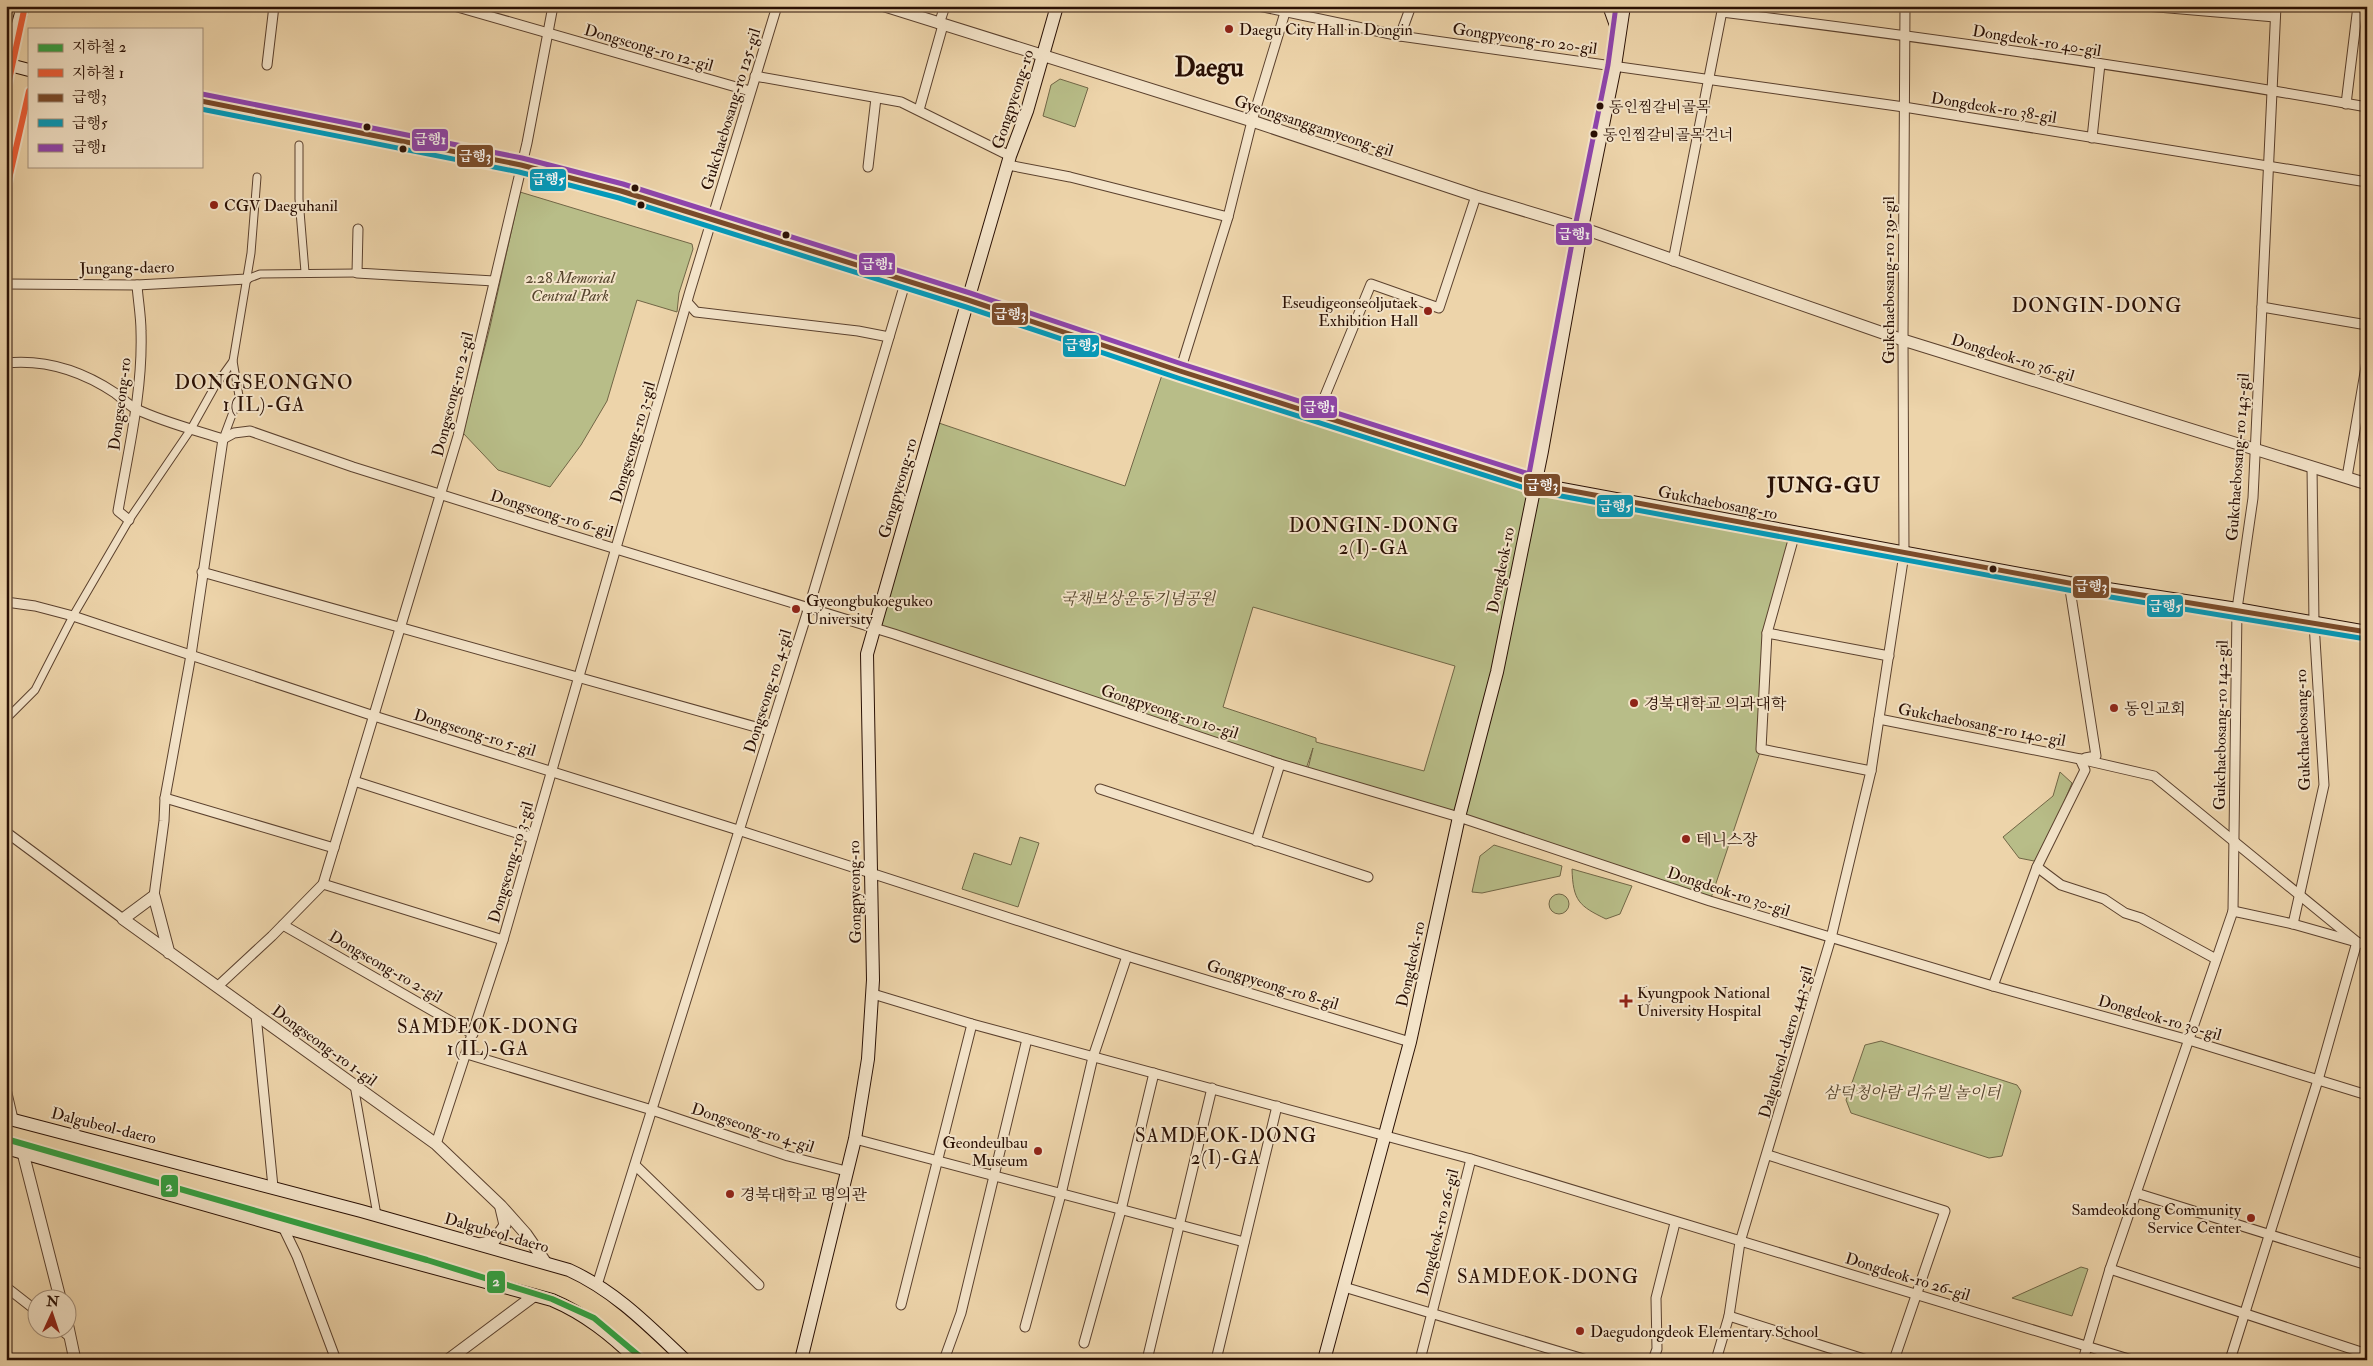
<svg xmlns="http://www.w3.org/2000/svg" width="2373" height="1366" viewBox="0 0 2373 1366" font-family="'IM FELL Double Pica','Noto Serif KR',serif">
  <rect width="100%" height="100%" fill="#edd4aa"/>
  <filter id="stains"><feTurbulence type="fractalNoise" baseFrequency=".004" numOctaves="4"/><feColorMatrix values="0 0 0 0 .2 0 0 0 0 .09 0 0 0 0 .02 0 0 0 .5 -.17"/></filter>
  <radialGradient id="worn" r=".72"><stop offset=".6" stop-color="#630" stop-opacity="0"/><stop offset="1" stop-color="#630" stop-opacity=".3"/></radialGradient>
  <g fill="#b8bd88" stroke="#716646" fill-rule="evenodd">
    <path d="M 1060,79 L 1088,88 L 1075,127 L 1043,116 L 1051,85 Z"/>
    <path d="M 520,192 L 692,244 L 693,249 L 679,293 L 677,312 L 637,300 L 607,401 L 581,445 L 550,487 L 498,470 L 463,433 L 490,327 Z"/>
    <path d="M 1165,366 L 1535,484 L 1795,533 L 1767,633 L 1761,749 L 1710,901 L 1307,773 L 1313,748 L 1305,772 L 873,628 L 933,421 L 1125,486 ZM 1253,607 L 1455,666 L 1424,771 L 1316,742 L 1316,738 L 1223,707 Z"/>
    <path d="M 2060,772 L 2072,783 L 2039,862 L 2019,858 L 2003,837 L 2053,796 Z"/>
    <path d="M 1020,837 L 1039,843 L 1018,907 L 962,889 L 974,853 L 1011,865 Z"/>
    <path d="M 1494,845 L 1562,866 L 1560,876 L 1482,893 L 1472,892 L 1480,856 Z"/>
    <path d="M 1572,869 L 1632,886 L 1620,914 L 1606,919 C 1579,906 1573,901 1572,869 Z"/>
    <circle cx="1559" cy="904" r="10"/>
    <path d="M 1881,1041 L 2017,1085 L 2021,1091 L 2002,1156 L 1989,1158 L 1851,1113 L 1846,1100 L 1865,1045 Z"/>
    <path d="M 2081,1267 L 2088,1269 L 2072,1316 L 2012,1298 Z"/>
  </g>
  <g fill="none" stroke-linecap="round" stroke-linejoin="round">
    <defs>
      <g id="pedestrian">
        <path d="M 299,145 L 299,199 L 305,272"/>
        <path d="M 247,279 L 260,274 L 357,273"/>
        <path d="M 223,439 L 239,396 L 233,361"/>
        <path d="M 6,719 L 35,690 L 73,616 L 129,520 L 191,429 L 215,386 L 233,361 L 251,253 L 257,177"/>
        <path d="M 354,1085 L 377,1215"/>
      </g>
      <g id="minor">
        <path d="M 454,6 L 750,91"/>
        <path d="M 1259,6 L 1400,36 L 1904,107 L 2367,182"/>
        <path d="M 2146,6 L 2275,17"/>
        <path d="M 1722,12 C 1938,39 2153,69 2367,107"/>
        <path d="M 939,24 L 945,6"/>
        <path d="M 1400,36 L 1411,6"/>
        <path d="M 267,65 L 274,6"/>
        <path d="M 755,76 L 901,102 L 1010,156"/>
        <path d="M 2346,104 L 2358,6"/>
        <path d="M 919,110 L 943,25"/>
        <path d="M 2092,138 L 2100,64"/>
        <path d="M 1008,165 L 1070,177 L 1228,217 L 1252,121 L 1287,6"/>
        <path d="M 868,167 L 876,98"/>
        <path d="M 358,229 L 357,273 L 494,281"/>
        <path d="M 1673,261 L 1723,6"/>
        <path d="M 6,284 L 137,285 L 247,279"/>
        <path d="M 687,302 L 696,312 L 858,331 L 889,337"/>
        <path d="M 2262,307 L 2367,325"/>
        <path d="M 6,363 C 46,359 82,371 115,393 C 122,398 128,405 136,409 C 163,422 195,430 223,439 L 234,433 L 250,431 L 353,467 L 538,525 L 894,634 L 1280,764 L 1459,817 L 1710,901 L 1993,986 L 2189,1040 L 2367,1095"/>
        <path d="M 1180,371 L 1228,217"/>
        <path d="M 1317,415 L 1371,284 L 1439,308 L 1476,196"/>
        <path d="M 2347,477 L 2367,361"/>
        <path d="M 129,520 L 118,511 C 128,452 143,391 141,331 C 141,316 138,300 137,285"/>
        <path d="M 1795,533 L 1767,633 L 1761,749 L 1871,771"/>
        <path d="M 202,572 L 770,731"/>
        <path d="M 2069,583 L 2096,756 L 2085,758"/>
        <path d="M 6,602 L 35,606 L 73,616 L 374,716 L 738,830 L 1127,956 L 1410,1042"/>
        <path d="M 1767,633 L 1889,656"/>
        <path d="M 1879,719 L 2080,759 L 2154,776 L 2357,942 L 2318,1080 L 2230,1360"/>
        <path d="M 354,781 L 532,838"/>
        <path d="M 1100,789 L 1368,877"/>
        <path d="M 165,798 L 334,848"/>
        <path d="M 6,832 L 123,919"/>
        <path d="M 1256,841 L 1280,764"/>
        <path d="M 2037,867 L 2061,885 L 2104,899 L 2125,913 L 2141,918 L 2216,959"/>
        <path d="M 323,884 L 503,940"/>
        <path d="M 154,896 L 164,821 L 165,798 L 191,655 L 223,439"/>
        <path d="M 2233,911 L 2293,924 L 2367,945"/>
        <path d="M 2293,924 L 2324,785 L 2314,623 L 2312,467"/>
        <path d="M 283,925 L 473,1034"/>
        <path d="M 1993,986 L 2037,867 L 2085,770 L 2080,759"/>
        <path d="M 217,987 L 272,936 L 323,884 L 458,436 L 527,143 L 553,6"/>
        <path d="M 873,994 L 972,1024 L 1471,1159 L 2132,1360"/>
        <path d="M 256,1015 L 273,1187"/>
        <path d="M 467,1054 L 652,1110 L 788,1156 L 846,1171"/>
        <path d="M 6,1089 L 13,1119"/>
        <path d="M 855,1139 L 1244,1242"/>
        <path d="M 436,1144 L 503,940 L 690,291 L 777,6"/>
        <path d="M 1768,1155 L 1945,1211 L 1894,1360"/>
        <path d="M 635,1165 L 759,1285"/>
        <path d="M 2136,1193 L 2367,1265"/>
        <path d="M 283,1227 L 297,1256 L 336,1360"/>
        <path d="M 2110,1269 L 2367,1354"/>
        <path d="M 597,1285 L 809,607 L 906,280"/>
        <path d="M 6,1287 L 38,1312"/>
        <path d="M 1344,1287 L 1587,1360"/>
        <path d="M 901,1305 L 972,1024"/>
        <path d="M 1729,1316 L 1867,1360"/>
        <path d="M 1025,1327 L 1061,1194 L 1093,1057 L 1127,956"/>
        <path d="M 59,1328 L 70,1337"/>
        <path d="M 1084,1343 L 1121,1210 L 1154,1073"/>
        <path d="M 944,1360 L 961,1313 L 1027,1039"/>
        <path d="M 1147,1360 L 1212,1088"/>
        <path d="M 1216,1360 L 1277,1106"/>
        <path d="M 1420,1360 L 1471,1159"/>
        <path d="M 1653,1360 L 1657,1349 L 1656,1298 L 1675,1223"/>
        <path d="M 1716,1360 L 1729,1316 L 1740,1242 L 1831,938 L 1871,771 L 1904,554 L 1903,340 L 1905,6"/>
        <path d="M 2083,1360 L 2110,1269 L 2233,911 L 2237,609 L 2253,498 L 2276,6"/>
      </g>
      <g id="tertiary">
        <path d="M 885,6 L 1252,121 L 1476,196 L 1582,228 L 1903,340 L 2367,484"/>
        <path d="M 169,953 L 154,896 L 123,919 L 436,1144 L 501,1206 L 526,1234 L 546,1263"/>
        <path d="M 23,1153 L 60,1298"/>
        <path d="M 480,1244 L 494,1241 L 505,1225 L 501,1208"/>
        <path d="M 68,1327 L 75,1360"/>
        <path d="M 448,1360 L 535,1295"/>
      </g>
      <g id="secondary">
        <path d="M 1609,6 L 1619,34"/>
        <path d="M 6,64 L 29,70"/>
        <path d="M 6,68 L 23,6"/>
        <path d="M 201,101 L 521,165 L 621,191 L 968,300 L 1180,371 L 1535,484 L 2069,583 L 2237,609 L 2367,632"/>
        <path d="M 6,1118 L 361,1211 L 569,1270 C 615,1291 648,1325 685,1360"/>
        <path d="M 6,1148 L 283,1227 L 552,1300 C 585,1314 611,1335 637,1360"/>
        <path d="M 801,1360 L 855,1139 L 868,1059 L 873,980 L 867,654 L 968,300 L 1010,156 L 1027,111 L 1057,6"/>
        <path d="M 1324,1360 L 1410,1042 L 1459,817 L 1497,672 L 1542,451 L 1582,228 L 1615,66 L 1624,6"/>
      </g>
    </defs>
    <use href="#pedestrian" stroke="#5b412e" stroke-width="9"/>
    <use href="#minor" stroke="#5b412e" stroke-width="11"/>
    <use href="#tertiary" stroke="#5b412e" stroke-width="13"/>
    <use href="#secondary" stroke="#2a1004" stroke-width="14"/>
    <use href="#pedestrian" stroke="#f3e3c8" stroke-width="7"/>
    <use href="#minor" stroke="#f3e3c8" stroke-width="9"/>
    <use href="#tertiary" stroke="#f3e3c8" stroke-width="11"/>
    <use href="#secondary" stroke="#f3e3c8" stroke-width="12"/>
    <defs>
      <path id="bus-1" d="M 201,101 L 521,165 L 621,191 L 968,300 L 1180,371 L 1535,484 L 2069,583 L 2367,632"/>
      <path id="bus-2" d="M 201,109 L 519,172 L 619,198 L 966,307 L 1178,378 L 1534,491 L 2068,590 L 2366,639"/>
      <path id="bus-3" d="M 202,94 L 522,158 L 623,184 L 970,293 L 1182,364 L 1529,474 L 1575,227 L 1608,65 L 1616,6"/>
    </defs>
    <use href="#bus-1" stroke="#f3e3c8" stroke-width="9"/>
    <use href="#bus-2" stroke="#f3e3c8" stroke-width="9"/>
    <use href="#bus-3" stroke="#f3e3c8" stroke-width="9"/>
    <use href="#bus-1" stroke="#7a4b2a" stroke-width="5"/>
    <use href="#bus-2" stroke="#049aba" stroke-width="5"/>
    <use href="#bus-3" stroke="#8e44ad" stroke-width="5"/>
    <defs>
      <path id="metro-1" d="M 6,1139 L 427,1260 L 552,1299 L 594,1318 L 644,1360"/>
      <g id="metro-2">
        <path d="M 6,94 L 25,6"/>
        <path d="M 6,192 L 29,91"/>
      </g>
    </defs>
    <use href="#metro-1" stroke="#f3e3c8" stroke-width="10"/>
    <use href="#metro-2" stroke="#f3e3c8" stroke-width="10"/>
    <use href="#metro-1" stroke="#33a243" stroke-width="6"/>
    <use href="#metro-2" stroke="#ef5e37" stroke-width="6"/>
  </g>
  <g fill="#8f2418" stroke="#f3e3c8" stroke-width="2">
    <circle cx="1229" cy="29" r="5"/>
    <circle cx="214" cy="205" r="5"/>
    <circle cx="1428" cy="311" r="5"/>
    <circle cx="796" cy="609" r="5"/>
    <circle cx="1634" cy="703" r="5"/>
    <circle cx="2114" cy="708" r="5"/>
    <circle cx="1686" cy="839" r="5"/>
    <path d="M1623.5 993.5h5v5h5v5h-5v5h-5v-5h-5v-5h5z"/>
    <circle cx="1038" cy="1151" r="5"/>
    <circle cx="730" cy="1194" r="5"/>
    <circle cx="2251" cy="1218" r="5"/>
    <circle cx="1580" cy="1331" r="5"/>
  </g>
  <g fill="#2a1004" stroke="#f3e3c8" stroke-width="2">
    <circle cx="1600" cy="106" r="4.5"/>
    <circle cx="367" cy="127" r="4.5"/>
    <circle cx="1594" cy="134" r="4.5"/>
    <circle cx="403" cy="149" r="4.5"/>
    <circle cx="635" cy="188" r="4.5"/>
    <circle cx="641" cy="205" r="4.5"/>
    <circle cx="786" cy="235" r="4.5"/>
    <circle cx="1993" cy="569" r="4.5"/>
  </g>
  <g text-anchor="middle" stroke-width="4" stroke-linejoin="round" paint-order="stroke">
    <g font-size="15" fill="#2a1004" stroke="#f3e3c8" text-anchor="start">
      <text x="1609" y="112">동인찜갈비골목</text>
      <text x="1603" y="140">동인찜갈비골목건너</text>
    </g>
    <g font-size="16" fill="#2a1004" stroke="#f3e3c8" text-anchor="start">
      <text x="1239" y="35">Daegu City Hall in Dongin</text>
      <text x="224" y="211">CGV Daeguhanil</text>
      <text x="1418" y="308" text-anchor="end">Eseudigeonseoljutaek<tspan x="1418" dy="18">Exhibition Hall</tspan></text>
      <text x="806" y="606">Gyeongbukoegukeo<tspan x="806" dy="18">University</tspan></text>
      <text x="1644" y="709">경북대학교 의과대학</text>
      <text x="2124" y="714">동인교회</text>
      <text x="1696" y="845">테니스장</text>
      <text x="1637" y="998">Kyungpook National<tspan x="1637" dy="18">University Hospital</tspan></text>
      <text x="1028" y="1148" text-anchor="end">Geondeulbau<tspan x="1028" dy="18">Museum</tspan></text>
      <text x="740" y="1200">경북대학교 명의관</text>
      <text x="2241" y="1215" text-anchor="end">Samdeokdong Community<tspan x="2241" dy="18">Service Center</tspan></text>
      <text x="1590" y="1337">Daegudongdeok Elementary School</text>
    </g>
    <g font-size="16" fill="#2a1004" stroke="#f3e3c8">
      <text transform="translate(1525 38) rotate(8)" y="6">Gongpyeong-ro 20-gil</text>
      <text transform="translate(2037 40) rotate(9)" y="6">Dongdeok-ro 40-gil</text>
      <text transform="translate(649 47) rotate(16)" y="6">Dongseong-ro 12-gil</text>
      <text transform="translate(1012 99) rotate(-72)" y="6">Gongpyeong-ro</text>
      <text transform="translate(1994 107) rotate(9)" y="6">Dongdeok-ro 38-gil</text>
      <text transform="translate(730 109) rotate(-73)" y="6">Gukchaebosang-ro 125-gil</text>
      <text transform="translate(1314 125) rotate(18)" y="6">Gyeongsanggamyeong-gil</text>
      <text transform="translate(127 267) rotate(-1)" y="6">Jungang-daero</text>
      <text transform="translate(1888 280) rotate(-90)" y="6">Gukchaebosang-ro 139-gil</text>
      <text transform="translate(2013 357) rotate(17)" y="6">Dongdeok-ro 36-gil</text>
      <text transform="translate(452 394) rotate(-76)" y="6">Dongseong-ro 2-gil</text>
      <text transform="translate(119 404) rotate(-83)" y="6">Dongseong-ro</text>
      <text transform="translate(632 442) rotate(-74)" y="6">Dongseong-ro 3-gil</text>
      <text transform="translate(2237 457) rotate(-86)" y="6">Gukchaebosang-ro 143-gil</text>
      <text transform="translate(897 488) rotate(-74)" y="6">Gongpyeong-ro</text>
      <text transform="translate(1718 502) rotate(11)" y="6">Gukchaebosang-ro</text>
      <text transform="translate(552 513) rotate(17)" y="6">Dongseong-ro 6-gil</text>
      <text transform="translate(1500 570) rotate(-79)" y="6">Dongdeok-ro</text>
      <text transform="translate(767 691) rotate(-73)" y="6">Dongseong-ro 4-gil</text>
      <text transform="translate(1170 711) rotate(18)" y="6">Gongpyeong-ro 10-gil</text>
      <text transform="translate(1982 724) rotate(11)" y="6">Gukchaebosang-ro 140-gil</text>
      <text transform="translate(2220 725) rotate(-89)" y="6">Gukchaebosang-ro 142-gil</text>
      <text transform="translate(2302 730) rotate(-92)" y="6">Gukchaebosang-ro</text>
      <text transform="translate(475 732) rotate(17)" y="6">Dongseong-ro 5-gil</text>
      <text transform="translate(510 862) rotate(-74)" y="6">Dongseong-ro 3-gil</text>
      <text transform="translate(1729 891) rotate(18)" y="6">Dongdeok-ro 30-gil</text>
      <text transform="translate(854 892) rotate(-91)" y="6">Gongpyeong-ro</text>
      <text transform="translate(1410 964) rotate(-78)" y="6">Dongdeok-ro</text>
      <text transform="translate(386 966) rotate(30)" y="6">Dongseong-ro 2-gil</text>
      <text transform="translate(1273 984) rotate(17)" y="6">Gongpyeong-ro 8-gil</text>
      <text transform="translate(2160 1017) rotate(16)" y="6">Dongdeok-ro 30-gil</text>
      <text transform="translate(1785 1042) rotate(-74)" y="6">Dalgubeol-daero 443-gil</text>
      <text transform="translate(325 1045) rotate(36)" y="6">Dongseong-ro 1-gil</text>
      <text transform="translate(104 1125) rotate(14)" y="6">Dalgubeol-daero</text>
      <text transform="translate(753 1127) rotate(18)" y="6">Dongseong-ro 4-gil</text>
      <text transform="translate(497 1232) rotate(16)" y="6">Dalgubeol-daero</text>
      <text transform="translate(1437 1232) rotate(-76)" y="6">Dongdeok-ro 26-gil</text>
      <text transform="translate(1908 1276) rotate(17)" y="6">Dongdeok-ro 26-gil</text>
    </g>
    <g font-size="16" font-style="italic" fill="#55442c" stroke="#f3e3c8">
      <text x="570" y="283">2.28 Memorial<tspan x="570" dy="18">Central Park</tspan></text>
      <text x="1138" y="604">국채보상운동기념공원</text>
      <text x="1912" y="1098">삼덕청아람 리슈빌 놀이터</text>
    </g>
    <g font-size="19" letter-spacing="1" fill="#2a1004" stroke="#f3e3c8">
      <text x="2097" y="312">DONGIN-DONG</text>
      <text x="264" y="389">DONGSEONGNO<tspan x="264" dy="22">1(IL)-GA</tspan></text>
      <text x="1374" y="532">DONGIN-DONG<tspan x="1374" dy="22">2(I)-GA</tspan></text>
      <text x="488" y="1033">SAMDEOK-DONG<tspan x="488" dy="22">1(IL)-GA</tspan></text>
      <text x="1226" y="1142">SAMDEOK-DONG<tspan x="1226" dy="22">2(I)-GA</tspan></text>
      <text x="1548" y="1283">SAMDEOK-DONG</text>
    </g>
    <g font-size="21" font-weight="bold" letter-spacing="1" fill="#2a1004" stroke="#f3e3c8">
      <text x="1824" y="492">JUNG-GU</text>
    </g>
    <g font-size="26" font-weight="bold" fill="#2a1004" stroke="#f3e3c8">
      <text x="1209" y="76">Daegu</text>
    </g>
  </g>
  <g stroke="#f3e3c8" stroke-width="2">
    <rect x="411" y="128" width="38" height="24" rx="5" fill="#8e44ad"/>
    <rect x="456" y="144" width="38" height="24" rx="5" fill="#7a4b2a"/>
    <rect x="529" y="168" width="38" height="24" rx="5" fill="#049aba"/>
    <rect x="1555" y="222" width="38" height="24" rx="5" fill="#8e44ad"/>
    <rect x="858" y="252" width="38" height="24" rx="5" fill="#8e44ad"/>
    <rect x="991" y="302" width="38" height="24" rx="5" fill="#7a4b2a"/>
    <rect x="1062" y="334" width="38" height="24" rx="5" fill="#049aba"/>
    <rect x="1300" y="395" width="38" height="24" rx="5" fill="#8e44ad"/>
    <rect x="1523" y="473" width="38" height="24" rx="5" fill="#7a4b2a"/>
    <rect x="1596" y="494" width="38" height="24" rx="5" fill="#049aba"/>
    <rect x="2072" y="575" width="38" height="24" rx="5" fill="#7a4b2a"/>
    <rect x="2146" y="594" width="38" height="24" rx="5" fill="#049aba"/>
    <rect x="160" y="1174" width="19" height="24" rx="5" fill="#33a243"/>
    <rect x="486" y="1270" width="20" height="24" rx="5" fill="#33a243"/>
  </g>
  <g font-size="14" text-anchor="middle" font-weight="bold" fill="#fff">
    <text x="430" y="144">급행1</text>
    <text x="475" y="161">급행3</text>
    <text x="548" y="184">급행5</text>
    <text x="1574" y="239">급행1</text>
    <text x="877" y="269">급행1</text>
    <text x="1010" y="319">급행3</text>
    <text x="1081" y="350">급행5</text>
    <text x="1319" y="412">급행1</text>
    <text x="1542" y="490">급행3</text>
    <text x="1615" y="511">급행5</text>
    <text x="2091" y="591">급행3</text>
    <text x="2165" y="611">급행5</text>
    <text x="169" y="1191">2</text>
    <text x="496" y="1286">2</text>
  </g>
  <rect width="2373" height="1366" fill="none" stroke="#edd4aa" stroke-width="25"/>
  <rect x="8" y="8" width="2358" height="1351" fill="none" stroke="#2a1004" stroke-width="2.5"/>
  <rect x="12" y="12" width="2348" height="1341" fill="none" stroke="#2a1004"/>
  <rect x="28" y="28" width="175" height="140" fill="#f3e3c8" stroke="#a38f7a"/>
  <rect x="38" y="44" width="25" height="8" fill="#33a243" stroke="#a38f7a"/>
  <text x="72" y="52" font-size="15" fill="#2a1004">지하철 2</text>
  <rect x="38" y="69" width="25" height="8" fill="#ef5e37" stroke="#a38f7a"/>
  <text x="72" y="78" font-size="15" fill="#2a1004">지하철 1</text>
  <rect x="38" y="94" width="25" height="8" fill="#7a4b2a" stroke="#a38f7a"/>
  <text x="72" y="102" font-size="15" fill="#2a1004">급행3</text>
  <rect x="38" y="119" width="25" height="8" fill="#049aba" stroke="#a38f7a"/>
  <text x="72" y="128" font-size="15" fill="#2a1004">급행5</text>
  <rect x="38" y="144" width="25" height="8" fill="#8e44ad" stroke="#a38f7a"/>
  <text x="72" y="152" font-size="15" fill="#2a1004">급행1</text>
  <g transform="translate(52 1314) rotate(3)"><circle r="24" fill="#f3e3c8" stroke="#a38f7a"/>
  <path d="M0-4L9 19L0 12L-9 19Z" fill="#8f2418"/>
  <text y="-8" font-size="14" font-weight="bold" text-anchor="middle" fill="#2a1004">N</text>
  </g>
  <rect width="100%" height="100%" filter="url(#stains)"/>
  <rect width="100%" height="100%" fill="url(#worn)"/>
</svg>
